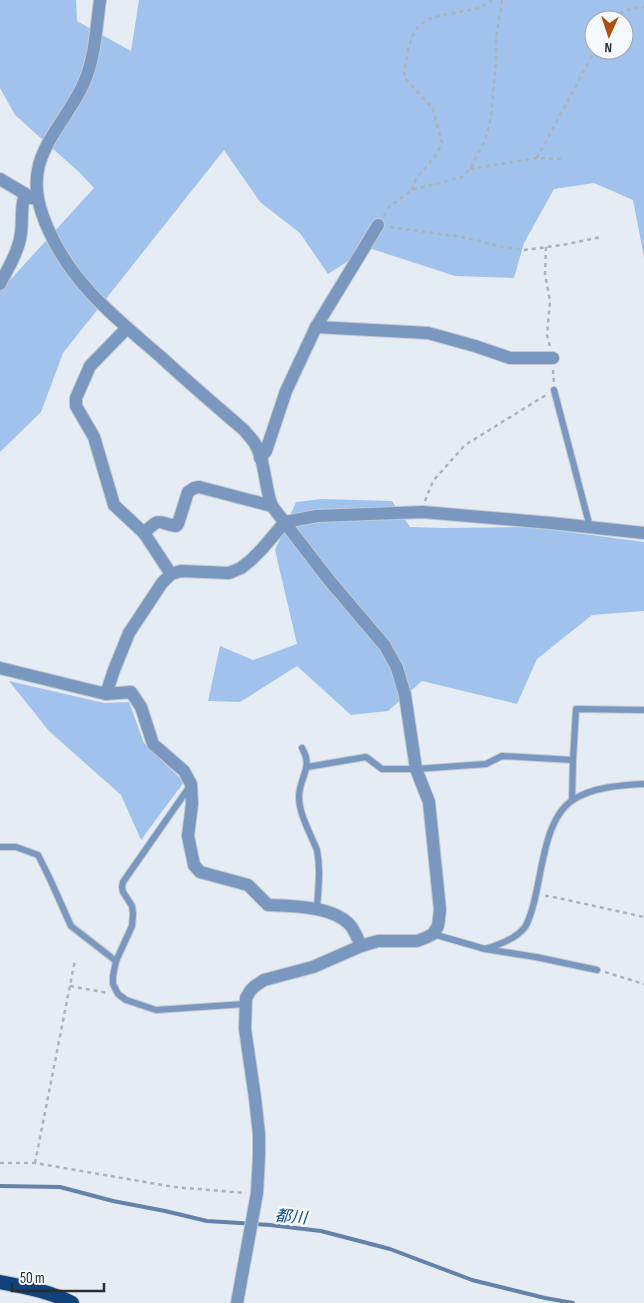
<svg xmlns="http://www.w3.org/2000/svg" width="644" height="1303" viewBox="0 0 644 1303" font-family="'Sofia Sans Condensed','Noto Sans JP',sans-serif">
  <rect width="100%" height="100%" fill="#e5ecf4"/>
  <g fill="#a1c2ed" fill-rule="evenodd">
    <path d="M 0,0 L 76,0 L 77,21 L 131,51 L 139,0 L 644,0 L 644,257 L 633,200 L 594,183 L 554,189 L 524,243 L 514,278 L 455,276 L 369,248 L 328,274 L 300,233 L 260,202 L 224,150 L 63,353 L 41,412 L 0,452 L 0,291 L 94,188 L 79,172 L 15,115 L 0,88 ZM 594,20 L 624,20 L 624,50 L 594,50 Z"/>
    <path d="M 322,499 L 392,501 L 410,527 L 443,528 L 531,527 L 644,542 L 644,611 L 592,615 L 537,659 L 517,704 L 422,681 L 388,711 L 351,715 L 297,666 L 240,702 L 208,701 L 220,646 L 253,660 L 297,644 L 275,550 L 296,502 Z"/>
    <path d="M 9,681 L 104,703 L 129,702 L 144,743 L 184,782 L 141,840 L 121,795 L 49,731 Z"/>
  </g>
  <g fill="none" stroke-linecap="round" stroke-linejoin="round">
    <path stroke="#6382a9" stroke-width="4" d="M 0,1186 L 60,1187 L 113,1201 L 165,1211 L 207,1221 L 270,1225 L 321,1231 L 390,1249 L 472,1280 L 545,1298 L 573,1303"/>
    <defs>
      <g id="service">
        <path d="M 554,390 L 590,527"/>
        <path d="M 302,748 C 314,768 299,777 299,797 C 299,814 311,835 317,850 C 321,870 318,889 317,909"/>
        <path d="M 307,767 L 366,757 L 382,769 L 416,769 L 486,764 L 502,756 L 573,760"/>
        <path d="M 190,786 L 123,882 L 122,887 L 123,892 L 132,906 L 133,914 L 132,926 L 116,961 L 113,976 L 113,984 L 118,994 L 126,1000 L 156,1010 L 245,1004"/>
        <path d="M 572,800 L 573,760 L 576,709 L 644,710"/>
        <path d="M 0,847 L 16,847 L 38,855 L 49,877 L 71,926 L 116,961"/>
        <path d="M 433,934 L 485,949 L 536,957 L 597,970"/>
        <path d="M 485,949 C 499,945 516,939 525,927 C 529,921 531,913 533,906 C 542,875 544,818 573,800 C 592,787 622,785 644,784"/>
      </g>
      <g id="minor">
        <path d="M 0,179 L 32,198"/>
        <path d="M 0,284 C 8,268 19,251 21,233 C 23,218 20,209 25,194"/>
        <path d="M 316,327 L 428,333 L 475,346 L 510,358 L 553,358"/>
        <path d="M 127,328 L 90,366 L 76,398 L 76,406 L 94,437 L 114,505 L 144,533 L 171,574"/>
        <path d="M 260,458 L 266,451 L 286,391 L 316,327 L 378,225"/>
        <path d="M 144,533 C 161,516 157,523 176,526 L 178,524 L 188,492 L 194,488 L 199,487 L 272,506"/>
        <path d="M 0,668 L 106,694 L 131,692 L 141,707 L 153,744 L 184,771 L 191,784 L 192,804 L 188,836 L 194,865 L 200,872 L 248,885 L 268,905 C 293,906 333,906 350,925 C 355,931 358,939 361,946"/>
        <path d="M 106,694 L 114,670 L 129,633 L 162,583 L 171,574 L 181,571 L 229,573 L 241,568 L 251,560 L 262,549 L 285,522"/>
        <path d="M 237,1303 L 257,1193 L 259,1156 L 259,1134 L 255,1098 L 245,1029 L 246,998 L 250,991 L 255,986 L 264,980 L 313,967 L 361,946 L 378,941 L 417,941 L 425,938 L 433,934 L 438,926 L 440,910 L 429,802 L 416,769 L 405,695 L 397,668"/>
      </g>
      <g id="tertiary">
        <path d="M 100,0 C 96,29 95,62 81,89 C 69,113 46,139 39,165 C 33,188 39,209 49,231 C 73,285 117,319 161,357 C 188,382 216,406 244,430 C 247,434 251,438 254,442 C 266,461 264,486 272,506 L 329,580 L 385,646 L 397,668"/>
        <path d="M 285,522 L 317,516 L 423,512 L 551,523 L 644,533"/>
      </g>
      <path id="trunk" d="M 0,1282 C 25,1287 49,1291 72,1303"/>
    </defs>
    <use href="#service" stroke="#c3c9d1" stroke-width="8"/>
    <use href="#minor" stroke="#c3c9d1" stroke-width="14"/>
    <use href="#tertiary" stroke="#c3c9d1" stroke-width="14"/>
    <use href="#trunk" stroke="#c3c9d1" stroke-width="16"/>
    <g stroke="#adb2b9" stroke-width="2.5" stroke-dasharray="4 4" stroke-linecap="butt">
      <path d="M 614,20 C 621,11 633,7 644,7"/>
      <path d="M 537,158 L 595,50"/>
      <path d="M 470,169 L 537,158 L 562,159"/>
      <path d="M 412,190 L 416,179 L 436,155 L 442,143 L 433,109 L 404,77 C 406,61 408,38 419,26 C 430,13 463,13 478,8 C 483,6 488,3 492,0"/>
      <path d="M 384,216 L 389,207 L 412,190 L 462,177 L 470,169 L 486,138 L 491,117 L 496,60 L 496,38 L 502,0"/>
      <path d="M 390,227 L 462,237 L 504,247 L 524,250 L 562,245 L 601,237"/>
      <path d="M 546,247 L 545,274 L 550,301 L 547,335 L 550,347"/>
      <path d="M 553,370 L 554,382"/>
      <path d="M 425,501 L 433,481 L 465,445 L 546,395"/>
      <path d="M 545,896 L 549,896 L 644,917"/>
      <path d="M 605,972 L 644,984"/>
      <path d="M 70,986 L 108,993"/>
      <path d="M 0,1163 L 35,1163 L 174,1187 L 246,1193"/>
      <path d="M 35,1163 L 75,960"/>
    </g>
    <use href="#service" stroke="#7997bf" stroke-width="6"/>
    <use href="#minor" stroke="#7997bf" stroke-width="12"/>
    <use href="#tertiary" stroke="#7997bf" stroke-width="12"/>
    <use href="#trunk" stroke="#10427c" stroke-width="14"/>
  </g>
  <g text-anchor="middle" stroke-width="5" stroke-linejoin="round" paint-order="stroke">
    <g font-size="16" font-style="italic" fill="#0f4989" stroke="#f5f9fe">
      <text transform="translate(291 1216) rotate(5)" y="6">都川</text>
    </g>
  </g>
  <g transform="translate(609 35) rotate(183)"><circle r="24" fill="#f5f9fe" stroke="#a4a7ab"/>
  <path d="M0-4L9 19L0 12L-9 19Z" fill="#b04d15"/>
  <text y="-8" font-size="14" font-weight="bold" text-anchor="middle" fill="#2a2c2f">N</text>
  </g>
  <path d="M12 1283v8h92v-8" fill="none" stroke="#2a2c2f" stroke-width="2.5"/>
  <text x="20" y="1283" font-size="15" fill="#2a2c2f" stroke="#f5f9fe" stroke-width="4" paint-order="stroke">50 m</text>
</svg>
